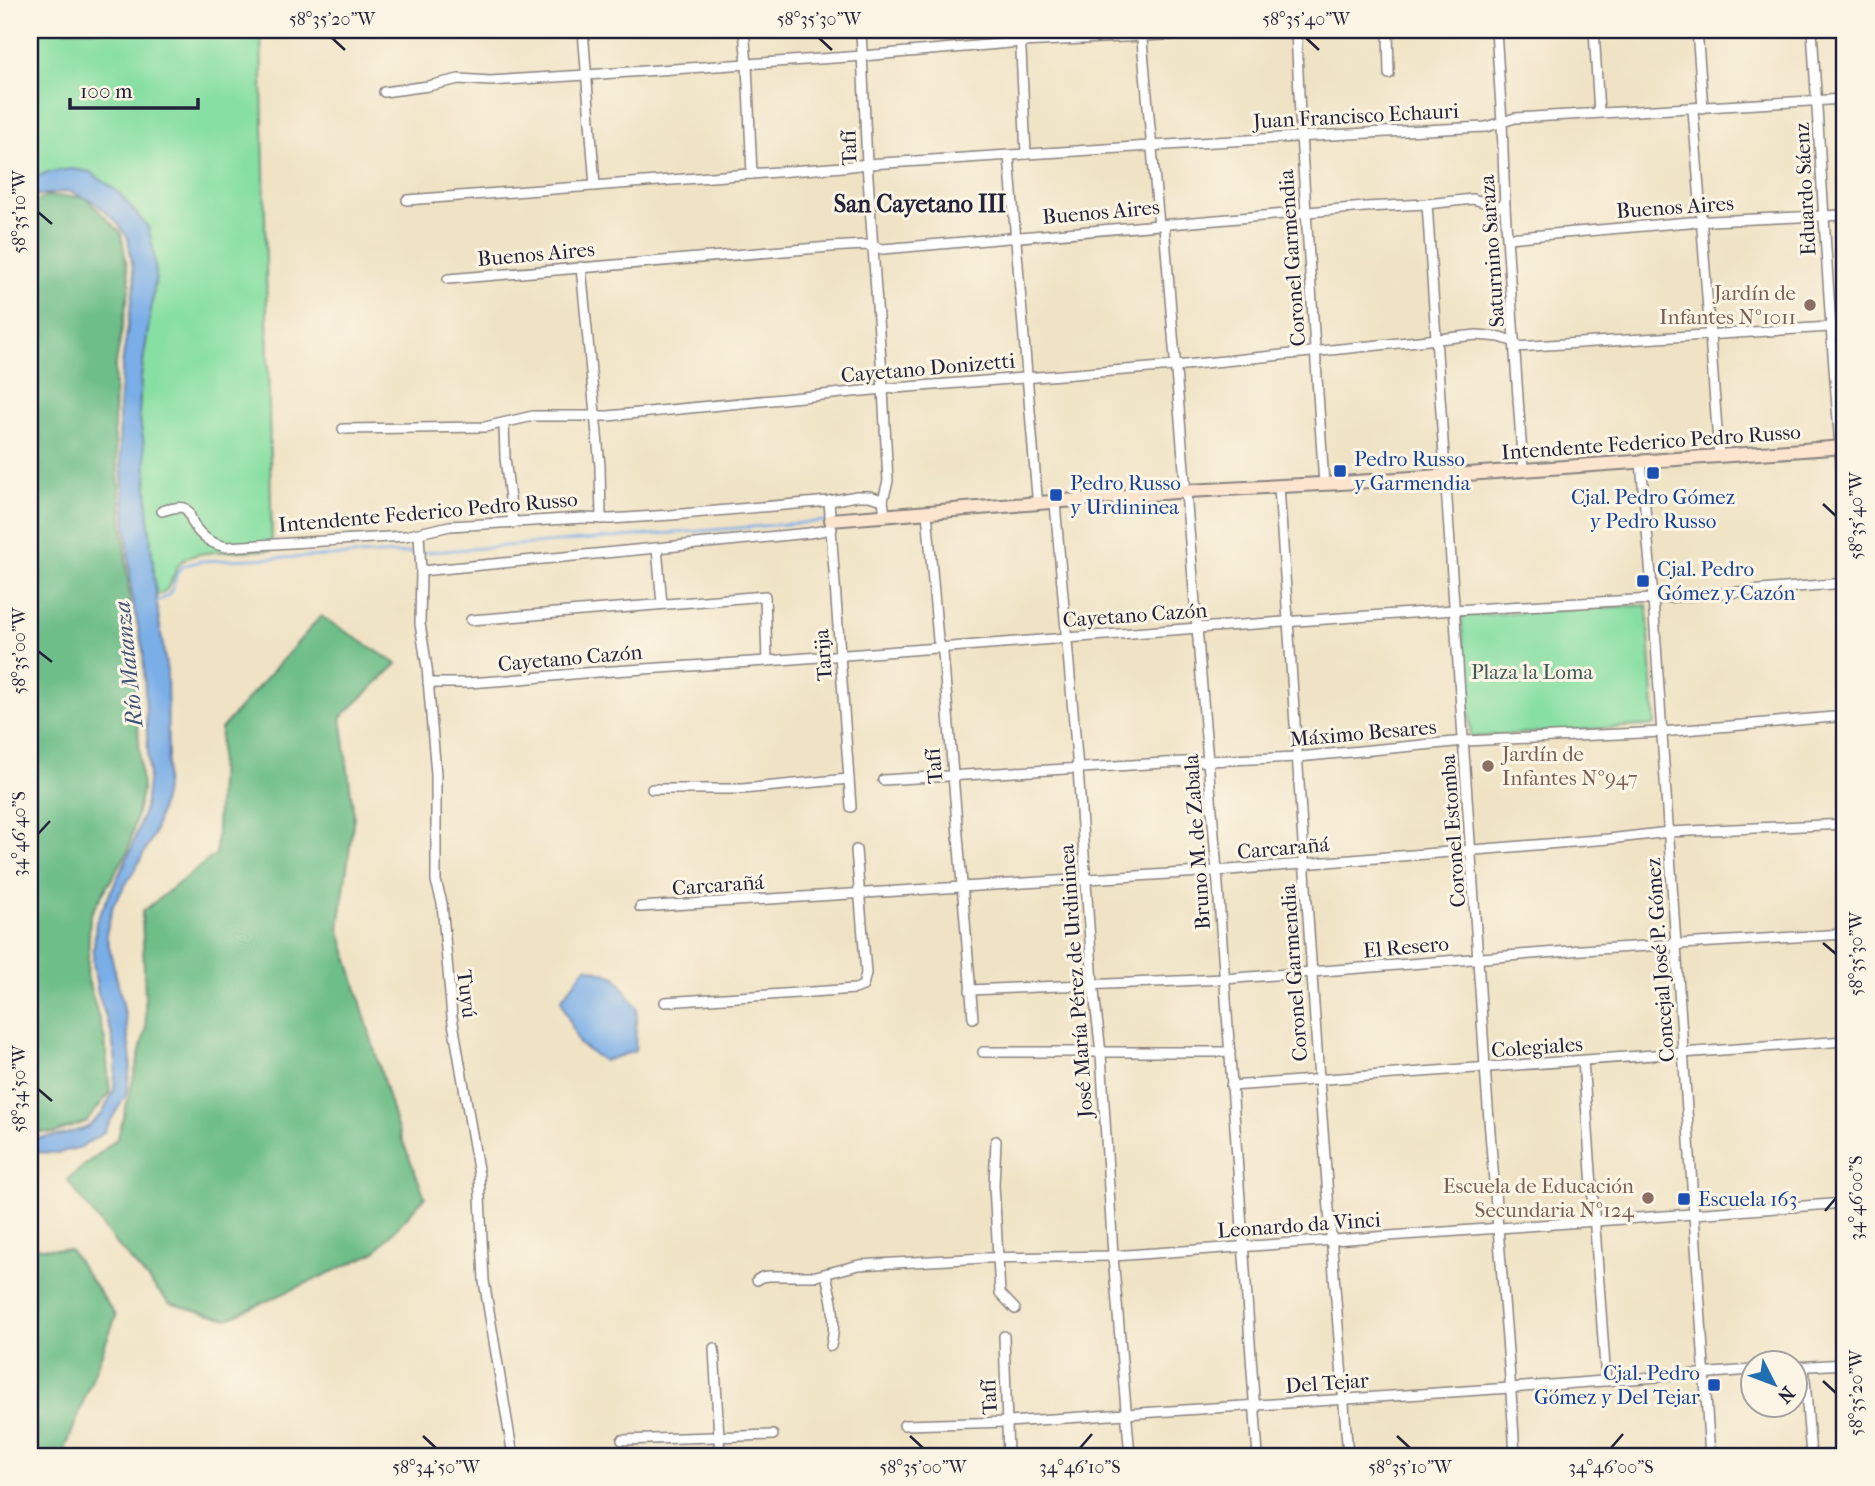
<svg xmlns="http://www.w3.org/2000/svg" width="1875" height="1486" viewBox="0 0 1875 1486" font-family="'IM FELL French Canon',serif">
  <rect width="100%" height="100%" fill="#fcf5e5"/>
  <filter id="ink" filterUnits="userSpaceOnUse"><feTurbulence type="fractalNoise" baseFrequency=".0143" numOctaves="2"/><feDisplacementMap in="SourceGraphic" scale="14" xChannelSelector="R" yChannelSelector="G"/><feConvolveMatrix kernelMatrix="1 2 1 2 8 2 1 2 1" color-interpolation-filters="sRGB"/></filter>
  <filter id="wash" filterUnits="userSpaceOnUse"><feTurbulence type="fractalNoise" baseFrequency=".00686" numOctaves="4" result="noise"/><feDisplacementMap in="SourceGraphic" scale="28" xChannelSelector="R" yChannelSelector="G"/><feGaussianBlur stdDeviation="1.57" result="paint"/><feColorMatrix in="noise" values="0 0 0 0 0 0 0 0 0 0 0 0 0 0 0 0 0 1.4 0 .05"/><feComposite in="paint" operator="in"/></filter>
  <g filter="url(#wash)">
    <rect width="100%" height="100%" fill="#f0e3c5"/>
    <g fill="#88dfa3" stroke="#55806f" stroke-width="2">
      <path d="M 30,30 L 261,30 L 272,550 C 251,551 202,549 185,559 C 170,567 176,592 156,595 L 149,526 L 145,452 L 139,414 L 141,376 L 156,275 L 90,172 C 67,168 51,170 30,180 Z"/>
      <path d="M 1647,605 L 1655,725 L 1471,737 L 1461,616 Z"/>
    </g>
    <g fill="#6ebe89" stroke="#487062" stroke-width="2">
      <path d="M 46,196 L 85,197 L 121,233 L 130,283 L 115,369 L 114,430 L 132,626 L 142,792 L 128,851 L 90,915 L 87,977 L 105,1040 L 110,1093 L 86,1122 L 54,1133 L 30,1131 L 30,205 Z"/>
      <path d="M 321,616 L 397,664 L 341,717 L 354,816 L 339,928 L 397,1127 L 425,1197 L 374,1253 L 227,1319 L 169,1303 L 113,1240 L 67,1180 L 118,1138 L 146,1028 L 142,912 L 216,854 L 221,729 Z"/>
      <path d="M 30,1247 L 70,1250 L 116,1316 L 65,1450 L 75,1456 L 30,1456 Z"/>
    </g>
    <g fill="#7aaee7" stroke="#4e6891" stroke-width="2">
      <path d="M 71,169 L 90,172 L 117,191 L 148,227 L 153,248 L 156,275 L 141,376 L 139,414 L 145,452 L 149,526 L 158,614 L 167,672 L 168,755 L 164,795 L 154,834 L 137,866 L 113,905 L 106,934 L 124,1009 L 131,1060 L 126,1095 L 103,1133 L 81,1147 L 58,1153 L 30,1152 L 30,1139 L 62,1135 L 86,1128 L 102,1114 L 114,1090 L 116,1062 L 111,1031 L 98,994 L 93,961 L 96,922 L 131,850 L 145,807 L 149,774 L 143,650 L 132,598 L 120,451 L 119,407 L 123,358 L 135,281 L 128,238 L 115,220 L 93,201 L 69,191 L 34,196 L 30,199 L 30,180 L 45,173 Z"/>
      <path d="M 586,967 L 616,977 L 637,1008 L 635,1051 L 604,1061 L 579,1044 L 561,1000 Z"/>
    </g>
    <g fill="none" stroke-linecap="round" stroke-linejoin="round">
      <path stroke="#7aaee7" stroke-width="2.5" d="M 154,604 L 167,596 L 172,590 L 177,574 L 182,566 L 201,561 L 429,552 L 827,521"/>
    </g>
  </g>
  <g filter="url(#ink)">
    <g fill="none" stroke-linecap="round" stroke-linejoin="round">
      <defs>
        <g id="street">
          <path d="M 583,30 L 595,186"/>
          <path d="M 744,30 L 747,65 L 752,174"/>
          <path d="M 861,30 L 867,164 L 883,389 L 888,481 L 883,500 L 885,516"/>
          <path d="M 1020,30 L 1026,154"/>
          <path d="M 1141,30 L 1159,225"/>
          <path d="M 1296,30 L 1301,136 L 1324,484"/>
          <path d="M 1388,30 L 1389,74"/>
          <path d="M 1496,30 L 1502,122 L 1505,208 L 1523,470"/>
          <path d="M 1594,30 L 1599,113"/>
          <path d="M 1697,30 L 1703,108"/>
          <path d="M 1812,30 L 1831,327 L 1845,514"/>
          <path d="M 384,92 L 428,86 L 459,79 L 490,81 L 586,75 L 863,56 L 1021,42 L 1266,30"/>
          <path d="M 1693,109 L 1719,456"/>
          <path d="M 1009,156 L 1037,496 L 1039,504"/>
          <path d="M 407,200 L 843,167 L 867,164 C 1073,152 1279,136 1486,127 L 1515,118 L 1845,99"/>
          <path d="M 1427,204 C 1449,492 1466,779 1485,1066 C 1494,1196 1508,1326 1515,1456"/>
          <path d="M 1164,225 L 1217,871 L 1258,1456"/>
          <path d="M 1508,238 L 1689,222 L 1845,215"/>
          <path d="M 581,267 L 600,466 L 601,519"/>
          <path d="M 448,279 L 830,247 L 865,245 L 883,249 L 1365,207 L 1427,204 L 1473,199 L 1505,208"/>
          <path d="M 1516,347 L 1845,326"/>
          <path d="M 504,423 L 505,458 L 513,523"/>
          <path d="M 343,429 L 485,427 L 533,416 L 608,416 L 883,389 L 1175,366 L 1477,335 L 1500,337 L 1515,342"/>
          <path d="M 1641,462 L 1653,599 L 1710,1456"/>
          <path d="M 1279,487 L 1319,1079 L 1348,1456"/>
          <path d="M 829,501 L 851,807"/>
          <path d="M 1055,503 L 1078,769 L 1093,983 L 1101,1053 L 1113,1256 L 1130,1456"/>
          <path d="M 162,511 C 198,500 183,516 200,533 C 206,540 217,545 226,547 L 405,536 L 450,526 L 583,518 L 610,519 L 671,515 L 829,501 L 857,496 L 869,496 L 883,500"/>
          <path d="M 927,512 L 938,640 L 943,653 L 973,1018"/>
          <path d="M 419,534 L 421,571 L 420,624 L 427,668 L 436,774 L 436,881 L 442,903 L 452,1017 L 479,1175 L 484,1281 L 513,1456"/>
          <path d="M 657,548 L 662,604"/>
          <path d="M 421,571 L 809,533 L 832,529"/>
          <path d="M 471,620 L 765,596 L 767,661"/>
          <path d="M 428,683 L 468,683 L 510,680 L 583,673 L 767,661 L 1198,628 L 1454,610 L 1653,599 L 1845,583"/>
          <path d="M 883,780 L 1164,763 L 1298,757 L 1465,741 L 1662,732 L 1845,716"/>
          <path d="M 652,789 L 742,789 L 849,779"/>
          <path d="M 640,907 L 1217,871 L 1609,839 L 1669,832 L 1845,824"/>
          <path d="M 970,990 L 1224,979 L 1582,950 L 1845,934"/>
          <path d="M 665,1002 L 855,989 L 863,986 L 866,973 L 856,850"/>
          <path d="M 983,1052 L 1230,1052"/>
          <path d="M 1583,1061 L 1606,1381"/>
          <path d="M 1231,1086 L 1845,1041"/>
          <path d="M 996,1141 L 994,1185 L 1000,1293 L 1015,1309"/>
          <path d="M 826,1275 C 832,1299 837,1320 831,1346"/>
          <path d="M 757,1280 L 762,1277 L 769,1276 L 816,1276 L 859,1265 L 984,1258 L 1113,1256 L 1845,1203"/>
          <path d="M 1004,1336 L 1008,1456"/>
          <path d="M 714,1348 L 720,1456"/>
          <path d="M 1794,1367 L 1845,1364"/>
          <path d="M 1804,1367 L 1811,1456"/>
          <path d="M 904,1425 L 1008,1422 L 1510,1388 L 1752,1370"/>
          <path d="M 622,1440 L 773,1435"/>
        </g>
        <path id="secondary" d="M 831,520 L 1187,491 L 1341,483 L 1845,447"/>
      </defs>
      <use href="#street" stroke="#898280" stroke-width="12"/>
      <use href="#secondary" stroke="#898280" stroke-width="16"/>
      <use href="#street" stroke="#fff" stroke-width="9"/>
      <use href="#secondary" stroke="#fce5cf" stroke-width="12"/>
    </g>
  </g>
  <path fill="none" stroke="#22223b" stroke-width="2.5" d="M 332,38 L 345,50M 819,38 L 832,50M 1306,38 L 1319,50M 38,212 L 52,224M 1823,504 L 1836,516M 38,651 L 52,662M 38,834 L 50,821M 1823,943 L 1836,954M 38,1089 L 52,1101M 1825,1211 L 1836,1198M 1823,1381 L 1836,1393M 423,1436 L 436,1448M 910,1436 L 923,1448M 1397,1436 L 1410,1448M 1080,1448 L 1092,1434M 1611,1448 L 1623,1434"/>
  <g fill="#8d6e63" stroke="#fcf5e5" stroke-width="2.5">
    <circle cx="1810" cy="305" r="7"/>
    <circle cx="1488" cy="766" r="7"/>
    <circle cx="1648" cy="1198" r="7"/>
  </g>
  <g fill="#1a4fb4" stroke="#fcf5e5" stroke-width="2.5">
    <rect x="1333" y="464" width="14" height="14" rx="3.5"/>
    <rect x="1646" y="466" width="14" height="14" rx="3.5"/>
    <rect x="1049" y="488" width="14" height="14" rx="3.5"/>
    <rect x="1636" y="574" width="14" height="14" rx="3.5"/>
    <rect x="1677" y="1192" width="14" height="14" rx="3.5"/>
    <rect x="1707" y="1378" width="14" height="14" rx="3.5"/>
  </g>
  <g text-anchor="middle" stroke-width="6" stroke-linejoin="round" paint-order="stroke">
    <g font-size="21" fill="#22223b" stroke="#fcf5e5">
      <text transform="translate(1356 116) rotate(-3)" y="7">Juan Francisco Echauri</text>
      <text transform="translate(849 148) rotate(-92)" y="7">Tafí</text>
      <text transform="translate(1805 189) rotate(-93)" y="7">Eduardo Sáenz</text>
      <text transform="translate(1675 207) rotate(-4)" y="7">Buenos Aires</text>
      <text transform="translate(1101 212) rotate(-5)" y="7">Buenos Aires</text>
      <text transform="translate(1492 251) rotate(-94)" y="7">Saturnino Saraza</text>
      <text transform="translate(536 254) rotate(-5)" y="7">Buenos Aires</text>
      <text transform="translate(1292 258) rotate(-94)" y="7">Coronel Garmendia</text>
      <text transform="translate(928 368) rotate(-5)" y="7">Cayetano Donizetti</text>
      <text transform="translate(1651 442) rotate(-4)" y="7">Intendente Federico Pedro Russo</text>
      <text transform="translate(428 512) rotate(-5)" y="7">Intendente Federico Pedro Russo</text>
      <text transform="translate(1135 615) rotate(-4)" y="7">Cayetano Cazón</text>
      <text transform="translate(823 655) rotate(-94)" y="7">Tarija</text>
      <text transform="translate(570 658) rotate(-5)" y="7">Cayetano Cazón</text>
      <text transform="translate(1363 733) rotate(-5)" y="7">Máximo Besares</text>
      <text transform="translate(934 766) rotate(-95)" y="7">Tafí</text>
      <text transform="translate(1453 831) rotate(-94)" y="7">Coronel Estomba</text>
      <text transform="translate(1197 842) rotate(-94)" y="7">Bruno M. de Zabala</text>
      <text transform="translate(1283 848) rotate(-5)" y="7">Carcarañá</text>
      <text transform="translate(718 885) rotate(-4)" y="7">Carcarañá</text>
      <text transform="translate(1406 947) rotate(-5)" y="7">El Resero</text>
      <text transform="translate(1660 960) rotate(-94)" y="7">Concejal José P. Gómez</text>
      <text transform="translate(1294 973) rotate(-94)" y="7">Coronel Garmendia</text>
      <text transform="translate(1076 981) rotate(-94)" y="7">José María Pérez de Urdininea</text>
      <text transform="translate(467 994) rotate(83)" y="7">Tuyú</text>
      <text transform="translate(1537 1047) rotate(-4)" y="7">Colegiales</text>
      <text transform="translate(1299 1225) rotate(-4)" y="7">Leonardo da Vinci</text>
      <text transform="translate(1327 1383) rotate(-4)" y="7">Del Tejar</text>
      <text transform="translate(989 1397) rotate(-93)" y="7">Tafí</text>
    </g>
    <g font-size="21" fill="#785e54" stroke="#fcf5e5" text-anchor="end">
      <text x="1796" y="300">Jardín de<tspan x="1796" dy="24">Infantes Nº1011</tspan></text>
      <text x="1502" y="761" text-anchor="start">Jardín de<tspan x="1502" dy="24">Infantes Nº947</tspan></text>
      <text x="1634" y="1193">Escuela de Educación<tspan x="1634" dy="24">Secundaria Nº124</tspan></text>
    </g>
    <g font-size="21" fill="#164399" stroke="#fcf5e5" text-anchor="start">
      <text x="1354" y="466">Pedro Russo<tspan x="1354" dy="24">y Garmendia</tspan></text>
      <text x="1070" y="490">Pedro Russo<tspan x="1070" dy="24">y Urdininea</tspan></text>
      <text x="1653" y="504" text-anchor="middle">Cjal. Pedro Gómez<tspan x="1653" dy="24">y Pedro Russo</tspan></text>
      <text x="1657" y="576">Cjal. Pedro<tspan x="1657" dy="24">Gómez y Cazón</tspan></text>
      <text x="1698" y="1206">Escuela 163</text>
      <text x="1700" y="1380" text-anchor="end">Cjal. Pedro<tspan x="1700" dy="24">Gómez y Del Tejar</tspan></text>
    </g>
    <g font-size="21" fill="#415b5a" stroke="#fcf5e5">
      <text x="1532" y="679">Plaza la Loma</text>
    </g>
    <g font-size="23" font-style="italic" fill="#415377" stroke="#fcf5e5">
      <text transform="translate(128 664) rotate(-96)" y="8">Río Matanza</text>
    </g>
    <g font-size="24" font-weight="bold" fill="#22223b" stroke="#fcf5e5">
      <text x="920" y="212">San Cayetano III</text>
    </g>
  </g>
  <rect width="1875" height="1486" fill="none" stroke="#fcf5e5" stroke-width="77"/>
  <g transform="translate(1774 1384) rotate(132)"><circle r="33" fill="#fcf5e5" stroke="#a5a1a1" stroke-width="2"/>
  <path d="M0-5L12 26L0 18L-12 26Z" fill="#1f6fb2"/>
  <text y="-10" font-size="19" font-weight="bold" text-anchor="middle" fill="#22223b">N</text>
  </g>
  <path d="M70 98v10h128v-10" fill="none" stroke="#22223b" stroke-width="3.5"/>
  <text x="80" y="98" font-size="21" fill="#22223b" stroke="#fcf5e5" stroke-width="5" paint-order="stroke">100 m</text>
  <rect x="38" y="38" width="1798" height="1410" fill="none" stroke="#22223b" stroke-width="2.5"/>
  <g font-size="18" text-anchor="middle" fill="#22223b">
    <text x="332" y="25">58°35'20"W</text>
    <text x="819" y="25">58°35'30"W</text>
    <text x="1306" y="25">58°35'40"W</text>
    <text transform="translate(19 212) rotate(-90)" y="6">58°35'10"W</text>
    <text transform="translate(1856 516) rotate(-90)" y="6">58°35'40"W</text>
    <text transform="translate(19 651) rotate(-90)" y="6">58°35'00"W</text>
    <text transform="translate(19 834) rotate(-90)" y="6">34°46'40"S</text>
    <text transform="translate(1856 954) rotate(-90)" y="6">58°35'30"W</text>
    <text transform="translate(19 1089) rotate(-90)" y="6">58°34'50"W</text>
    <text transform="translate(1856 1198) rotate(-90)" y="6">34°46'00"S</text>
    <text transform="translate(1856 1393) rotate(-90)" y="6">58°35'20"W</text>
    <text x="436" y="1473">58°34'50"W</text>
    <text x="923" y="1473">58°35'00"W</text>
    <text x="1080" y="1473">34°46'10"S</text>
    <text x="1410" y="1473">58°35'10"W</text>
    <text x="1611" y="1473">34°46'00"S</text>
  </g>
</svg>
